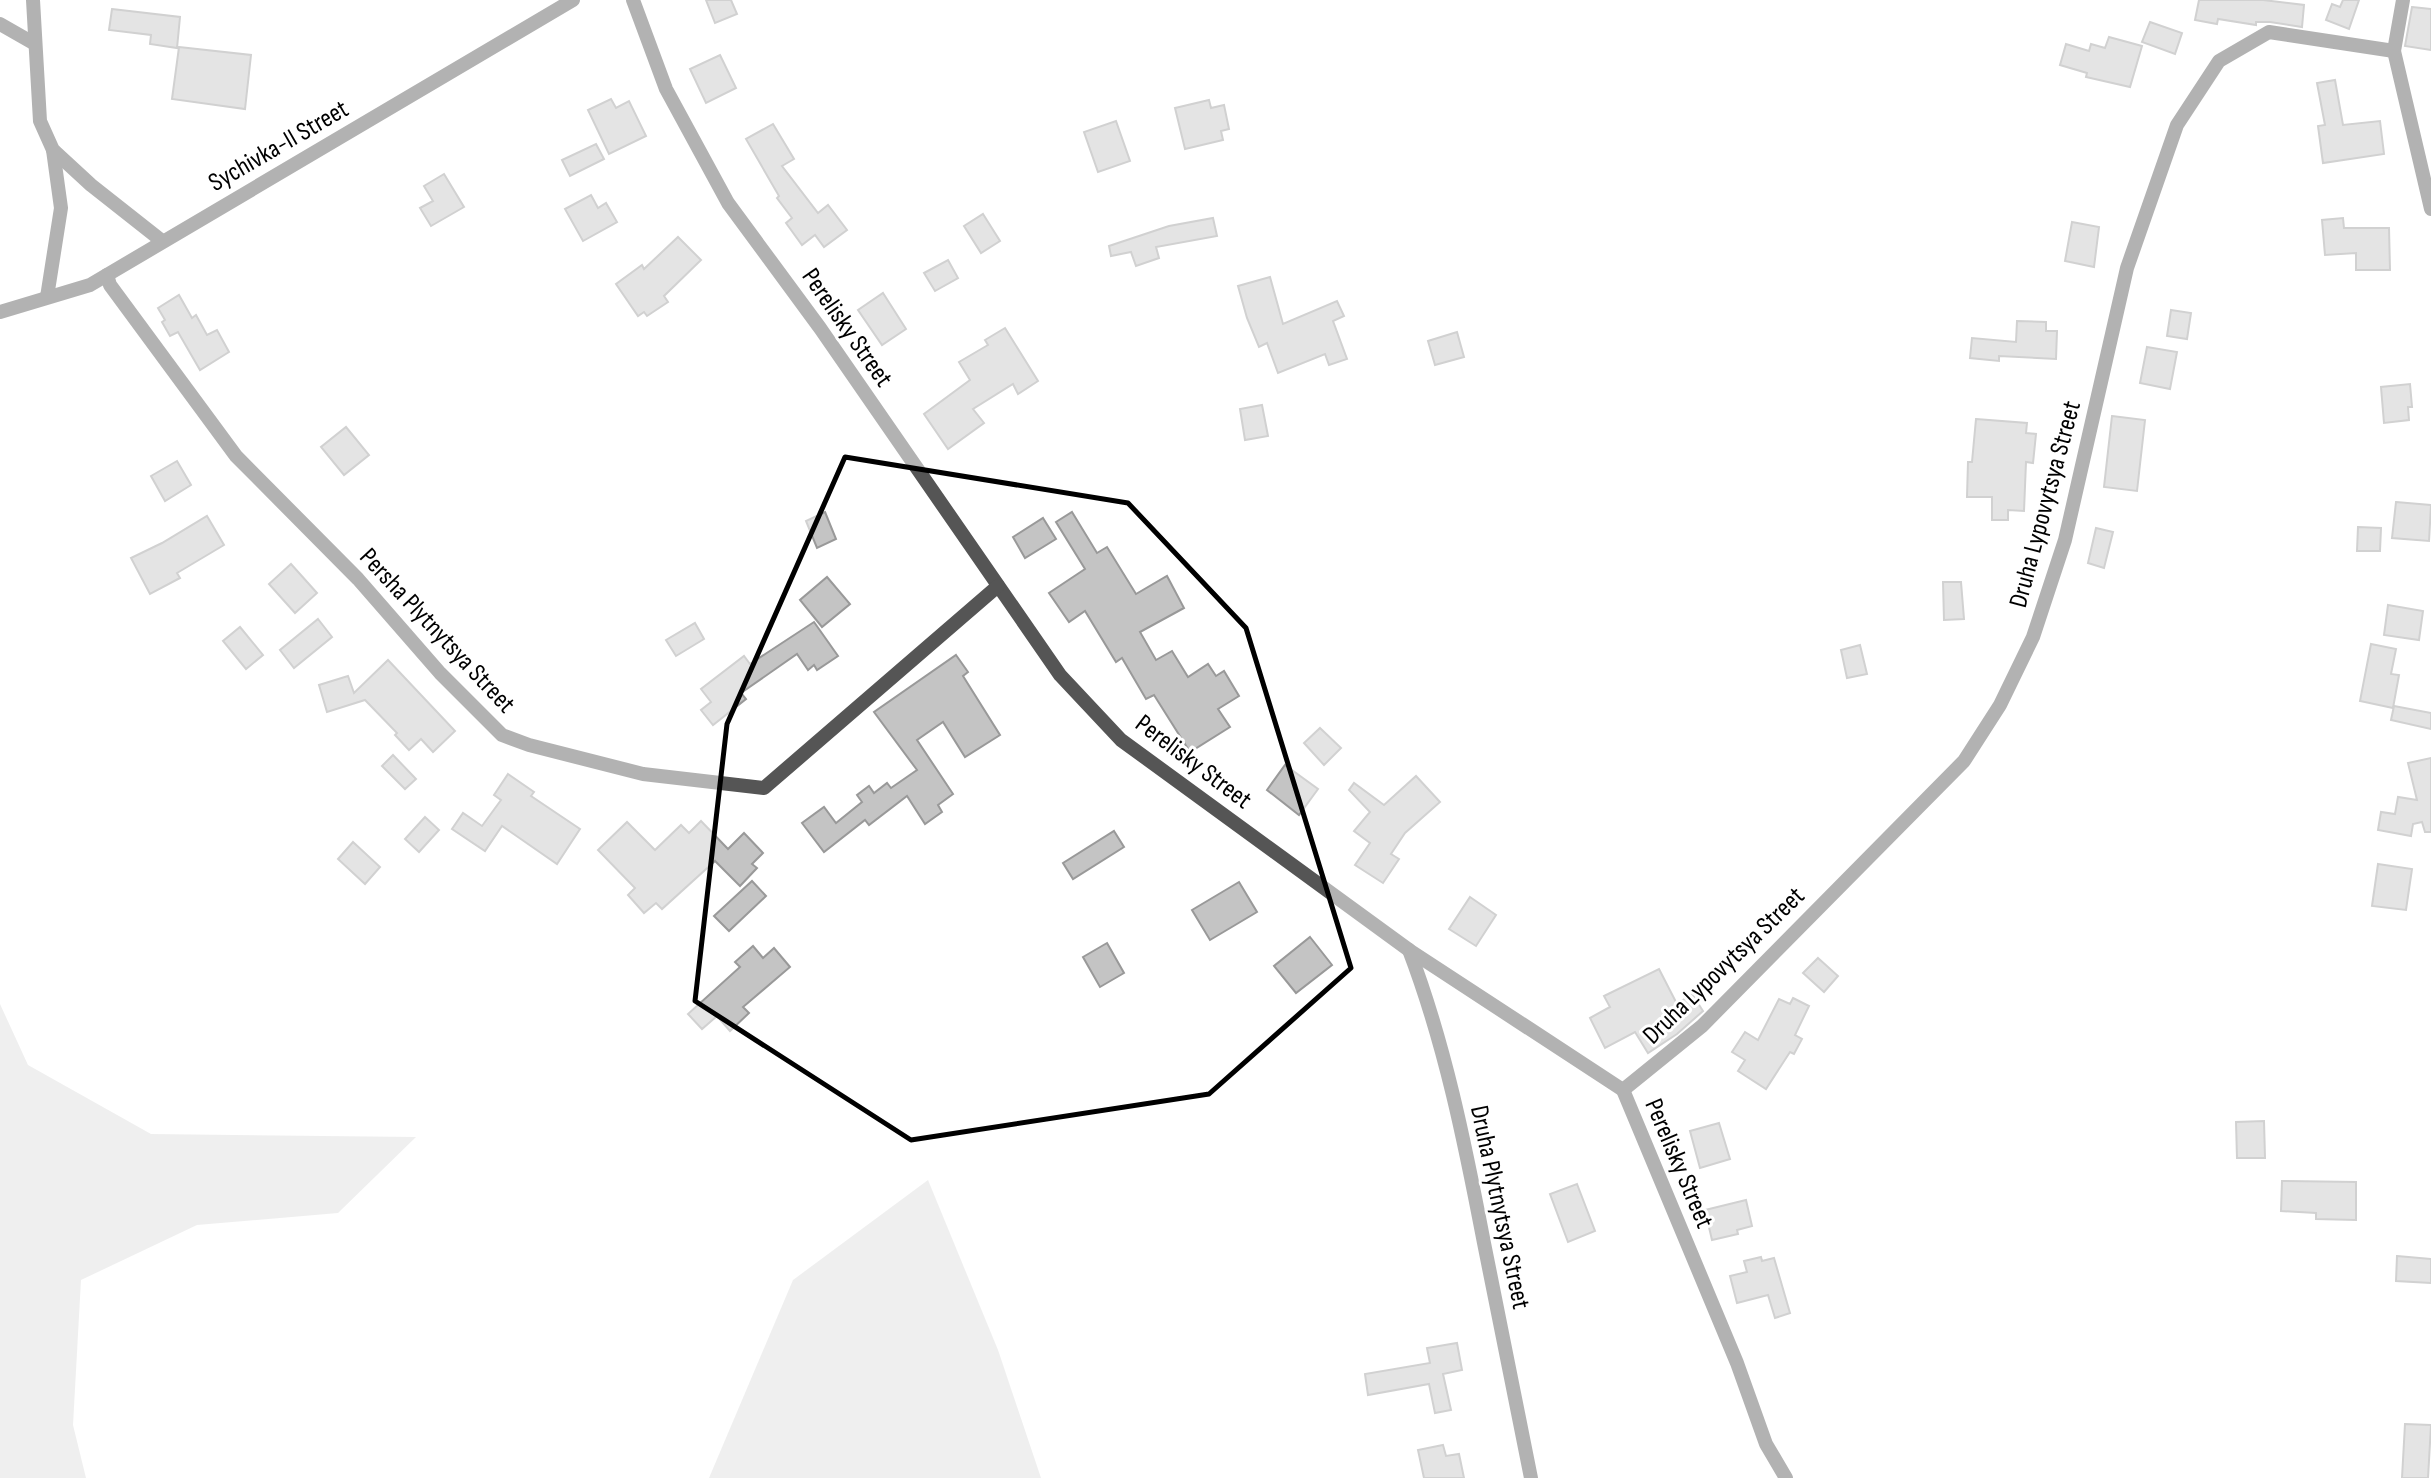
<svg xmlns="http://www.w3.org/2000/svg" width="2431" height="1478" viewBox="0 0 2431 1478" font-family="'Sofia Sans Condensed',sans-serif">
  <rect width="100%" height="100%" fill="#fff"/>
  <g fill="#dcdcdc">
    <path d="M 0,1004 L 28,1065 L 151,1134 L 416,1137 L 338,1213 L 197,1225 L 81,1280 L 73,1425 L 86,1478 L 0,1478 Z"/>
    <path d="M 928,1180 L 998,1350 L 1041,1478 L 709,1478 L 793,1280 Z"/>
  </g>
  <g fill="#c4c4c4" stroke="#999" stroke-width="2">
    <path d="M 706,0 L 731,0 L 737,14 L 715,23 Z"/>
    <path d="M 2199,0 L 2263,0 L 2304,5 L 2302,27 L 2270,22 L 2256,22 L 2256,25 L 2218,19 L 2217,24 L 2195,20 Z"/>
    <path d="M 2343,0 L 2359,0 L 2349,29 L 2326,20 L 2332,4 L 2340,7 Z"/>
    <path d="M 2412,7 L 2431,9 L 2431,50 L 2405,46 Z"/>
    <path d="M 112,9 L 180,17 L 177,48 L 150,44 L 151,35 L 109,30 Z"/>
    <path d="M 2150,22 L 2182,33 L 2175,54 L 2142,42 Z"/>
    <path d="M 2109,37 L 2142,46 L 2130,87 L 2086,77 L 2087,73 L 2060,65 L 2066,44 L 2089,51 L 2091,44 L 2105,48 Z"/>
    <path d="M 179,47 L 251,55 L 245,109 L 172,99 Z"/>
    <path d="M 720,55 L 736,88 L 706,103 L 690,69 Z"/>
    <path d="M 2335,80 L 2343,125 L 2380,121 L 2384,154 L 2323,163 L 2318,126 L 2325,125 L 2317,83 Z"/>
    <path d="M 611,99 L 616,108 L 629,101 L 646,136 L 609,154 L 588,110 Z"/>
    <path d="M 1209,100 L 1211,108 L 1224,105 L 1229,129 L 1221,131 L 1223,140 L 1185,149 L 1175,108 Z"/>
    <path d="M 1116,121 L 1130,161 L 1098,172 L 1084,132 Z"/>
    <path d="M 773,124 L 794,159 L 782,166 L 818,213 L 828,205 L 847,230 L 824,247 L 815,235 L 802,245 L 786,223 L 792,218 L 777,198 L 779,196 L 746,139 Z"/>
    <path d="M 596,144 L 604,159 L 570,176 L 562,160 Z"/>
    <path d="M 444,174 L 464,207 L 431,226 L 420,208 L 433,201 L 424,186 Z"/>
    <path d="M 591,195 L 598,208 L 606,203 L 617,222 L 583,241 L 565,209 Z"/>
    <path d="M 983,214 L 1000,241 L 981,253 L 964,226 Z"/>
    <path d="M 1213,218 L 1217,236 L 1156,247 L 1159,258 L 1136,266 L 1131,252 L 1111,256 L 1109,246 L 1169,226 Z"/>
    <path d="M 2343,218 L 2344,228 L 2389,228 L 2390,270 L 2356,270 L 2356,253 L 2325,255 L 2322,220 Z"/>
    <path d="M 2072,222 L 2099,227 L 2094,267 L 2065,261 Z"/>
    <path d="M 678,237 L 701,260 L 664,296 L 668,302 L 647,316 L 644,312 L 638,316 L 616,284 L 642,265 L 644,269 Z"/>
    <path d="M 948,260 L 958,278 L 935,291 L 924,273 Z"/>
    <path d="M 1270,277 L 1283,324 L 1337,301 L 1344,316 L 1333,321 L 1347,359 L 1329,365 L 1325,354 L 1278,373 L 1267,343 L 1259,347 L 1247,318 L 1238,286 Z"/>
    <path d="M 883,293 L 906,329 L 882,345 L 858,310 Z"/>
    <path d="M 179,295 L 192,318 L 196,315 L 207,335 L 217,330 L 229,352 L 200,370 L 178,332 L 170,336 L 162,322 L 165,320 L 158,308 Z"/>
    <path d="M 2171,310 L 2191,313 L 2187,339 L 2167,336 Z"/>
    <path d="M 2017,321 L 2046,322 L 2046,331 L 2057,331 L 2056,359 L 1999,356 L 1999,361 L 1970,358 L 1972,338 L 2016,342 Z"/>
    <path d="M 1005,328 L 1038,381 L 1018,394 L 1013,384 L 973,409 L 984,423 L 948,449 L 924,414 L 970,380 L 959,362 L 988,345 L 985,340 Z"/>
    <path d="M 1457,332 L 1464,357 L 1435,365 L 1428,341 Z"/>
    <path d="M 2147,347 L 2177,352 L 2170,389 L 2140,383 Z"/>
    <path d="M 2410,384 L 2412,407 L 2408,407 L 2409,420 L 2384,423 L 2381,387 Z"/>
    <path d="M 1262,405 L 1268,436 L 1245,440 L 1240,409 Z"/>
    <path d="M 2112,416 L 2145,420 L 2137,491 L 2104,487 Z"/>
    <path d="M 1976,419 L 2027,423 L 2026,433 L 2036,434 L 2033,463 L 2026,462 L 2024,511 L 2008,510 L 2008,520 L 1992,520 L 1992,497 L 1967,497 L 1968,462 L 1972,462 Z"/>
    <path d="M 346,427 L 369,455 L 344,475 L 321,447 Z"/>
    <path d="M 177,461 L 191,485 L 165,501 L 151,476 Z"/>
    <path d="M 2396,502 L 2431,505 L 2429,541 L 2392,538 Z"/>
    <path d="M 825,512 L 836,539 L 817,548 L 806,521 Z"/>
    <path d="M 1072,512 L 1097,553 L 1107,547 L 1136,594 L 1167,576 L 1184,608 L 1140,632 L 1156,660 L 1172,651 L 1188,677 L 1208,664 L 1216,676 L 1224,671 L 1239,696 L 1218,709 L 1230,727 L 1190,752 L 1154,695 L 1146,699 L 1122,658 L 1116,662 L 1085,611 L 1069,622 L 1049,593 L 1085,569 L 1056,522 Z"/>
    <path d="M 207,516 L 224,545 L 177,573 L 180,578 L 150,594 L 131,558 L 162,543 Z"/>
    <path d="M 1043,518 L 1056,539 L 1025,558 L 1013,537 Z"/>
    <path d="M 2358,527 L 2381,528 L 2380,551 L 2357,551 Z"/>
    <path d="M 2096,528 L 2113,532 L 2104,568 L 2088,563 Z"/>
    <path d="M 291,564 L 317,593 L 295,613 L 269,584 Z"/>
    <path d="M 827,577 L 850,604 L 822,627 L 800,600 Z"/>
    <path d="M 1943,582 L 1961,582 L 1964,619 L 1944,620 Z"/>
    <path d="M 2388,605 L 2423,611 L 2419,640 L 2384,635 Z"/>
    <path d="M 318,619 L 332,637 L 294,668 L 280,650 Z"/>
    <path d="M 814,622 L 838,656 L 817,670 L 814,665 L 808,670 L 797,654 L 741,693 L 746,699 L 713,725 L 701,710 L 711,702 L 701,689 L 744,656 L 750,664 Z"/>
    <path d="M 695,623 L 704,639 L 676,656 L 666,640 Z"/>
    <path d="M 240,627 L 263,655 L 246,669 L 223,641 Z"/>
    <path d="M 2371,644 L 2396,649 L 2391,674 L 2399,675 L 2393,708 L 2360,701 Z"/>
    <path d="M 1860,645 L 1867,674 L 1847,678 L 1841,650 Z"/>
    <path d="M 956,655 L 968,672 L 963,676 L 1000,735 L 965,757 L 943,722 L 917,740 L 953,794 L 938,805 L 942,812 L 925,824 L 907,796 L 869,825 L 865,820 L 824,852 L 802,823 L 824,807 L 836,823 L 862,802 L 857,795 L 869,786 L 874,793 L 887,783 L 891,788 L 917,770 L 874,712 Z"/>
    <path d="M 388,660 L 455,731 L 433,752 L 421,739 L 409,750 L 395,735 L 397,733 L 365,700 L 327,712 L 319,685 L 348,676 L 354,693 Z"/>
    <path d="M 2394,706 L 2431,713 L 2431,729 L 2391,720 Z"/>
    <path d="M 1320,728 L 1341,748 L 1324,765 L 1304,743 Z"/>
    <path d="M 393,755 L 416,779 L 405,789 L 382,766 Z"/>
    <path d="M 2431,758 L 2431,832 L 2425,832 L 2422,822 L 2413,824 L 2411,836 L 2378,830 L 2381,812 L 2395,814 L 2398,797 L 2417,800 L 2408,763 Z"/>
    <path d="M 1285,765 L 1318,789 L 1299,815 L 1267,790 Z"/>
    <path d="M 508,774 L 534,792 L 531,796 L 580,829 L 557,864 L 502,826 L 485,851 L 452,829 L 463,813 L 482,826 L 501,800 L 494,795 Z"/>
    <path d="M 1416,776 L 1440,802 L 1405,833 L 1391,854 L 1399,859 L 1383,883 L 1355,865 L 1370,843 L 1354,831 L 1370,812 L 1349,790 L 1354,783 L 1384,805 Z"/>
    <path d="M 425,817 L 439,830 L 419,852 L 405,839 Z"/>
    <path d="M 701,821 L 728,849 L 744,833 L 763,853 L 752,864 L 757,868 L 740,886 L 715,861 L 662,909 L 656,903 L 644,913 L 628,895 L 635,888 L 598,850 L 627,822 L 655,850 L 681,825 L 689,833 Z"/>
    <path d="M 1114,831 L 1124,847 L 1073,879 L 1063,863 Z"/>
    <path d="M 353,842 L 380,867 L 365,884 L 338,859 Z"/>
    <path d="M 2378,864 L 2412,869 L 2406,910 L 2372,906 Z"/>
    <path d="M 752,881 L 766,896 L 729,931 L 714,916 Z"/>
    <path d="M 1239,882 L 1257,912 L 1210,940 L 1192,910 Z"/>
    <path d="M 1470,897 L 1496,915 L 1476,946 L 1449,929 Z"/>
    <path d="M 1310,937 L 1332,965 L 1296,993 L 1274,966 Z"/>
    <path d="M 1107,943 L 1124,973 L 1100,987 L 1083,957 Z"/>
    <path d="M 753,946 L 763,958 L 774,948 L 790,967 L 743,1007 L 749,1013 L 730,1031 L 717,1016 L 702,1029 L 688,1014 L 740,967 L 735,962 Z"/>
    <path d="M 1818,958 L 1838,976 L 1824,992 L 1803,973 Z"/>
    <path d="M 1659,969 L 1677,1004 L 1692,994 L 1703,1011 L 1677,1034 L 1648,1053 L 1635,1032 L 1605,1048 L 1590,1018 L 1610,1007 L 1604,996 Z"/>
    <path d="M 1793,998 L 1809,1006 L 1795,1035 L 1802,1039 L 1794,1054 L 1790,1052 L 1766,1089 L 1738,1071 L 1745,1060 L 1732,1052 L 1745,1032 L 1758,1040 L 1779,999 L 1790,1004 Z"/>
    <path d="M 2264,1121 L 2265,1158 L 2237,1158 L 2236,1122 Z"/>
    <path d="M 1719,1123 L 1730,1159 L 1700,1168 L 1690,1131 Z"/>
    <path d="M 2282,1181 L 2356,1182 L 2356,1220 L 2316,1219 L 2316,1213 L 2281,1211 Z"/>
    <path d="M 1577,1184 L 1595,1231 L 1568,1242 L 1550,1194 Z"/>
    <path d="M 1746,1200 L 1752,1226 L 1737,1230 L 1738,1234 L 1712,1240 L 1705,1210 Z"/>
    <path d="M 2397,1256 L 2431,1259 L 2431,1283 L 2396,1281 Z"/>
    <path d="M 1761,1257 L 1762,1261 L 1774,1258 L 1790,1313 L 1775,1318 L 1768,1295 L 1737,1303 L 1730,1276 L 1747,1272 L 1744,1261 Z"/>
    <path d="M 1457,1343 L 1462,1370 L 1443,1374 L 1451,1410 L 1435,1413 L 1429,1384 L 1368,1395 L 1365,1374 L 1430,1363 L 1427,1348 Z"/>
    <path d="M 2405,1424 L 2431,1425 L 2428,1478 L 2402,1478 Z"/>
    <path d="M 1443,1445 L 1446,1456 L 1459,1454 L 1464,1478 L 1424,1478 L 1418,1450 Z"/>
  </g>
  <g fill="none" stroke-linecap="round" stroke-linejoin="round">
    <g stroke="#555" stroke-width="14">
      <path d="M 33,0 L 40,121 L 53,150 L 91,185 L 162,241"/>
      <path d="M 633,0 L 666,89 L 728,203 L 820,328 L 1060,675 L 1121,740 L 1409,950 L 1623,1090 L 1737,1363 L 1766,1444 L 1786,1478"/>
      <path d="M 2403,0 L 2394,51 L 2431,209"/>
      <path d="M 0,24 L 35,44"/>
      <path d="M 107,275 L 110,285 L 236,456 L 358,579 L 440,673 L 502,735 L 529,745 L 643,774 L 764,788 L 998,586"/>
      <path d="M 47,297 L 61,208 L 53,150"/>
      <path d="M 0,312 L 90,285 L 573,0"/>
      <path d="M 1409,950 C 1445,1044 1465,1144 1484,1243 C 1500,1321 1515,1400 1531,1478"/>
      <path d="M 1623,1090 L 1702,1026 L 1964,761 L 2000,705 L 2033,637 L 2065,540 L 2127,268 L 2177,125 L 2219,61 L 2269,32 L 2394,51"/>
    </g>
  </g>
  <path d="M0 0H2431V1478H0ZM 845,457 L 1128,503 L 1246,628 L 1351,968 L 1209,1094 L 911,1140 L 695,1001 L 727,724 Z" fill="#fff" fill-opacity=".55" fill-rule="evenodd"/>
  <path fill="none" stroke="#000" stroke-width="5" stroke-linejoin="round" d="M 845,457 L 1128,503 L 1246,628 L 1351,968 L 1209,1094 L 911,1140 L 695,1001 L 727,724 Z"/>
  <g text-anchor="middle" stroke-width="6" stroke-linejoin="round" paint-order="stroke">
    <g font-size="26" fill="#000" stroke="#fff">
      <text transform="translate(278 145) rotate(-30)" y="9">Sychivka-II Street</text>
      <text transform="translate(848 327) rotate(55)" y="9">Perelisky Street</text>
      <text transform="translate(2044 504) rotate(-75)" y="9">Druha Lypovytsya Street</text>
      <text transform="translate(438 630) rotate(47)" y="9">Persha Plytnytsya Street</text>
      <text transform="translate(1194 761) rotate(37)" y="9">Perelisky Street</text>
      <text transform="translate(1723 965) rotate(-44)" y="9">Druha Lypovytsya Street</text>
      <text transform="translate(1680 1163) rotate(67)" y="9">Perelisky Street</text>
      <text transform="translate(1501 1207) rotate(78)" y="9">Druha Plytnytsya Street</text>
    </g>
  </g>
</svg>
